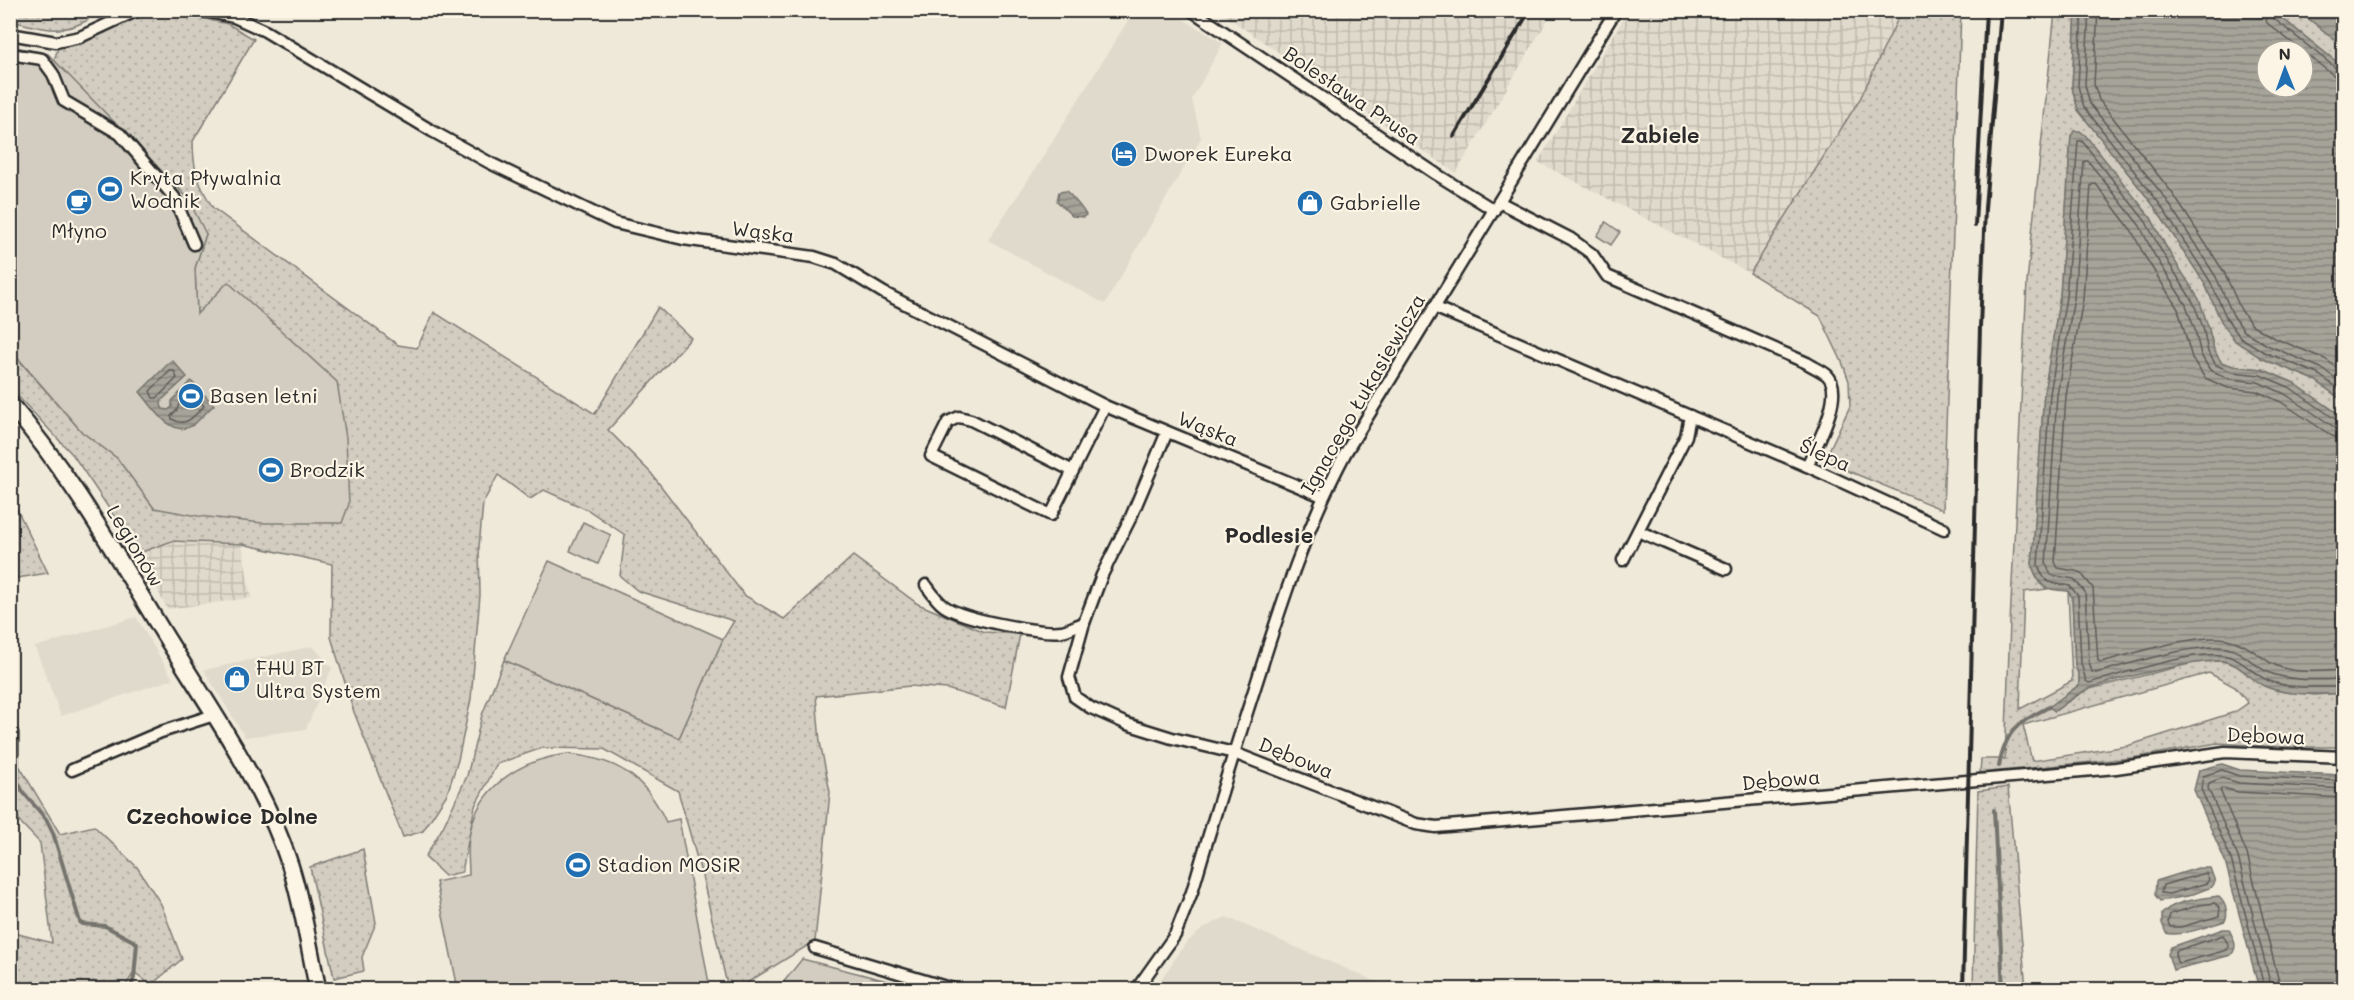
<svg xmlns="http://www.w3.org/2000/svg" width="2354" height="1000" viewBox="0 0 2354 1000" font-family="Mali,sans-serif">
  <defs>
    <pattern id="industrial-grid" width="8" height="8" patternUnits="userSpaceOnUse" patternTransform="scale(1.5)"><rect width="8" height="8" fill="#e0dacc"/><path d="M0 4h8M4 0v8" fill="none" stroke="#c0bbaf"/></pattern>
    <pattern id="grass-dots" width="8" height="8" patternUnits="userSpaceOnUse" patternTransform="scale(1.5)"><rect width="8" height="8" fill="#d2cdc0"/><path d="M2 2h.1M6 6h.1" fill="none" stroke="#b4b0a5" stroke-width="1.8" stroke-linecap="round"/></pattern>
    <pattern id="water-rules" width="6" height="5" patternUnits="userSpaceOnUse" patternTransform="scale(1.5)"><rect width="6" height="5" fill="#a6a399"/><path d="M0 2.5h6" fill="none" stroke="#87857d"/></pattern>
  </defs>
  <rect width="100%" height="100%" fill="#efe9da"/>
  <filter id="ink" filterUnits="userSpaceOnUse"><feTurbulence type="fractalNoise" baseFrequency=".0167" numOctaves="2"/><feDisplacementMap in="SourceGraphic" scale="12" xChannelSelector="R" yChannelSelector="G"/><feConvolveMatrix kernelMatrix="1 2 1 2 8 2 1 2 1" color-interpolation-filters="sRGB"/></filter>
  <g filter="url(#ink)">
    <g fill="#e0dacc">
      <path d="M 1134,11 L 1169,11 L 1223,43 L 1192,99 L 1201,138 L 1105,304 L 988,240 L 1030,177 Z"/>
      <path d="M 136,617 L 173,679 L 61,716 L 35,647 Z"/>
      <path d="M 313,646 L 332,668 L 306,729 L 245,737 L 204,670 Z"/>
      <path d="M 1226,917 L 1393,989 L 1167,990 L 1157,985 L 1186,943 L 1205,927 Z"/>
    </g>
    <g fill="url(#industrial-grid)">
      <path d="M 1218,11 L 1553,11 L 1456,173 Z"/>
      <path d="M 1628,11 L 1902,11 L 1860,99 L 1750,273 L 1538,162 Z"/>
      <path d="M 172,541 L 242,544 L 251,598 L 167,609 L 139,553 Z"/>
    </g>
    <g fill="url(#grass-dots)" stroke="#7e7c76" stroke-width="1.5" fill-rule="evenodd">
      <path d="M 11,10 L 87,11 L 88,20 C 58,36 43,28 11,21 Z"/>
      <path d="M 1902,10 L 1961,11 L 1943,510 L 1824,461 L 1850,406 L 1849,381 L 1842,362 L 1820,316 L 1750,273 L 1860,99 Z"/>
      <path d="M 2055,11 L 2076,11 L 2072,87 L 2078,110 L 2154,206 L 2205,284 L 2221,321 L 2261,358 L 2315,380 L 2343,401 L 2343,417 L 2292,382 L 2262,369 L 2233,366 L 2221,362 L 2214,350 L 2208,326 L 2151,218 L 2071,136 L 2060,296 L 2044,393 L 2032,566 L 2039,583 L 2047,589 L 2024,592 L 2020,709 L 2072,681 L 2068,591 L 2072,597 L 2075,665 L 2079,676 L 2079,685 L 2050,707 L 2055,710 L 2086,690 L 2197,662 L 2222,661 L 2235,665 L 2264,686 L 2293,692 L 2314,695 L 2343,693 L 2343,747 L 2280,747 L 2217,743 L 2132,758 L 1980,773 L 1981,759 L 2005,759 L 2010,623 L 2027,282 ZM 2209,673 L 2235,687 L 2248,703 L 2235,712 L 2127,746 L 2032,761 L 2023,725 Z"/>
      <path d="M 2273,11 L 2299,11 L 2343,46 L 2343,67 Z"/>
      <path d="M 142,16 L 192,16 L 228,24 L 254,39 L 193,141 C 193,171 198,183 213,208 L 398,345 L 417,348 L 434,312 L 595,414 L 658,307 L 691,338 L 608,430 L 651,473 L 744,595 L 784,619 L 853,556 L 918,604 L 985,632 L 1020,634 L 1006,707 L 947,689 L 910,686 L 816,696 L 820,742 L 830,792 L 815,941 L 737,989 L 728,989 L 703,880 L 678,791 L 604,749 L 542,748 L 497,764 L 475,806 L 462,872 L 445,876 L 425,857 L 443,827 L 467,776 L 482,715 L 504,660 L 679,738 L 723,639 L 734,621 L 638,591 L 620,576 L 625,535 L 588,510 L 544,490 L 530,499 L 498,475 L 483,503 L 479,547 L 480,595 L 471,699 L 458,760 L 447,794 L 423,831 L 403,837 L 354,712 L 331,637 L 332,564 L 242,544 L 172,541 L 139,553 L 73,455 L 11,389 L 10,350 L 82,432 L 117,458 L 154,508 L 229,282 L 197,315 L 195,268 L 206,234 L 54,60 L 58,48 L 84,41 Z"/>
      <path d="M 10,495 L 48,573 L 11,579 Z"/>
      <path d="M 11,752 L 60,834 L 94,826 L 137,867 L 161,904 L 182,959 L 151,985 L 134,972 L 124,989 L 11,989 L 11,932 L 52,943 L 40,843 L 20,822 L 11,800 Z"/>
      <path d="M 2008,787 L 2026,989 L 1973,989 L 1978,791 Z"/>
      <path d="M 363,849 L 376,923 L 362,957 L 364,971 L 334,978 L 310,867 Z"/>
    </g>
    <g fill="#d2cdc0" stroke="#7e7c76" stroke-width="1.5">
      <path d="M 11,46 L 48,54 L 187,197 L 206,234 L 195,268 L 197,314 L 228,282 L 337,382 L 346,438 L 349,504 L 342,523 L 262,523 L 198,516 L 154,508 L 117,458 L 82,432 L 11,350 Z"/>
      <path d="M 1606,222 L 1620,232 L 1611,245 L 1597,236 Z"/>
      <path d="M 583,522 L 611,535 L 598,564 L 570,551 Z"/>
      <path d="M 549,561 L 723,639 L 679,738 L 504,660 Z"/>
      <path d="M 567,754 C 617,759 645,776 666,822 L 679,819 L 710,989 L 458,989 L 436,882 L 469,875 C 469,863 467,850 469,838 C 476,787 520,760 567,754 Z"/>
      <path d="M 802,959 L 919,989 L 778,989 Z"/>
    </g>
    <g fill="url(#water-rules)" stroke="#75736d" stroke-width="1.5" fill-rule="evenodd">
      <path d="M 2076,11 L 2273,11 L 2343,67 L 2343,401 L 2315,380 L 2261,358 L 2235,341 L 2221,321 L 2205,284 L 2154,206 L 2078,110 L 2072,87 ZM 2267,51 L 2303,51 L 2303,87 L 2267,87 Z"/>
      <path d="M 2299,11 L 2343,11 L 2343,46 Z"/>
      <path d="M 2074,131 L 2080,131 L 2086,136 L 2151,218 L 2164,244 L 2199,299 L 2208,326 L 2214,350 L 2221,362 L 2233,366 L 2261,369 L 2292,382 L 2343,417 L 2343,693 C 2321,695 2283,696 2262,685 C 2249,678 2240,664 2224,661 C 2203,658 2105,681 2086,690 C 2075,695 2065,704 2055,711 L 2049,707 L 2079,685 L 2079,676 L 2075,665 L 2072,597 L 2068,591 C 2044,589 2041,589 2032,566 L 2044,393 L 2060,296 L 2071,136 Z"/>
      <path d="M 1066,191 C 1072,196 1083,209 1086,215 L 1083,217 L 1072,216 L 1057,201 L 1059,192 Z"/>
      <path d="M 172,360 L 187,377 L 162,400 L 161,405 L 163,409 L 168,410 L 172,407 L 172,401 L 191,381 L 214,405 C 207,411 200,420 193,425 C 171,440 152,405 140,392 Z"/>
      <circle cx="271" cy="469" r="7"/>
      <path d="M 2222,764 L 2240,770 L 2343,775 L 2343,989 L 2259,989 L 2225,861 L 2194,790 L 2199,770 Z"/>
      <path d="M 2198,868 L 2210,868 L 2215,882 L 2212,887 L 2188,896 L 2160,901 L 2155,895 L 2156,881 Z"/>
      <path d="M 2218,896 C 2225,902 2229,912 2225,921 C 2211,925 2179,938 2166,933 L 2162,923 L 2162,914 C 2174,900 2201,899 2218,896 Z"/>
      <path d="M 2223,929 L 2229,929 C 2233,939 2239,946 2231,955 L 2173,970 L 2168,954 L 2171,947 Z"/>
    </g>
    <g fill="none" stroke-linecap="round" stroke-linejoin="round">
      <g stroke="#5c5b57" stroke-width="1.5">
        <path d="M 2082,10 L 2078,86 L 2084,107 L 2159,203 L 2210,281 L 2227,319 L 2240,337 L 2264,352 L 2318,374 L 2344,393"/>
        <path d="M 2089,10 L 2085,85 L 2090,104 L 2166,199 L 2216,277 L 2233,315 L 2244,331 L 2267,345 L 2321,368 L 2344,384"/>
        <path d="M 2098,10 L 2094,84 L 2099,100 L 2173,194 L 2224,272 L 2241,310 L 2251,324 L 2272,337 L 2325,359 L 2344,373"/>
        <path d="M 2263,10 L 2267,23 L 2333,75 L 2344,78"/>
        <path d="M 2270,10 L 2273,18 L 2337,69 L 2344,71"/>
        <path d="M 170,371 L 174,371 L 177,378 L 157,398 L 153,398 L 150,391 Z"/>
        <path d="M 190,391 L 193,392 L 204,406 C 194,416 186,428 172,419 L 171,416 L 177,410 L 180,401 Z"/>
        <path d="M 2344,422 L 2338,421 L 2289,387 L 2260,375 L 2232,372 L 2216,365 L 2208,352 L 2203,327 L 2193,302 L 2159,247 L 2146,222 L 2082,141 L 2078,141 L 2066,297 L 2050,394 L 2038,565 C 2046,587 2050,582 2070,586 L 2078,596 L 2081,663 L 2086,681 L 2089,683 C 2122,674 2191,651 2223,655 C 2242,658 2251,673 2267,680 C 2291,690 2318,687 2344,687"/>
        <path d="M 2344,430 L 2334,427 L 2285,394 L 2258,382 L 2230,379 L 2210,370 L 2201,355 L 2195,330 L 2186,305 L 2152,251 L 2140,226 L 2088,161 L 2084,161 L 2074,298 L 2057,395 L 2046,564 L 2051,575 L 2074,579 L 2085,592 L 2089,662 L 2092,672 L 2096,673 C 2126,665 2198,642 2227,648 C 2245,652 2254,667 2270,673 C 2294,682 2319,680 2344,679"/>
        <path d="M 2344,439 L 2332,436 L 2281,402 L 2256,391 L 2228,388 L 2205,378 L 2192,358 L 2178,309 L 2144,255 L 2132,231 L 2096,184 L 2091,185 L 2083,299 L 2066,396 L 2055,562 L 2058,568 L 2080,572 L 2093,588 L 2098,661 L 2101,662 C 2133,654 2195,633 2227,639 C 2246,643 2256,654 2271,663 C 2291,675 2322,671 2344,670"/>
        <path d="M 2206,873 L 2209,879 L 2207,883 L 2169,894 L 2161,893 L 2163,885 Z"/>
        <path d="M 2215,903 L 2220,908 L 2219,916 L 2181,927 L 2170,927 L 2168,922 L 2170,914 L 2200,905 Z"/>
        <path d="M 2223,935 L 2229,946 L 2227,950 L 2180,963 L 2177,962 L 2175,954 L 2176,951 Z"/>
        <path d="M 2265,990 L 2231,859 L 2201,789 L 2203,776 L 2222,770 L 2239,776 L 2344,781"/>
        <path d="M 2272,990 L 2238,857 L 2208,788 L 2209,783 L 2222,778 L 2239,783 L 2344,789"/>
        <path d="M 2281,990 L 2247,854 L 2220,790 L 2223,788 L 2238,792 L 2344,798"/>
      </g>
      <g stroke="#75736d" stroke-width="4">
        <path d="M 10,714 L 18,733 L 18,782 L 23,792 L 46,819 L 53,833 L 80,922 L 83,924 L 105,926 L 137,943 L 134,978 L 130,990"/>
        <path d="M 1999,766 C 2007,728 2017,724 2049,707"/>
        <path d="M 1994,810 L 2003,990"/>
      </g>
      <defs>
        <g id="street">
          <path d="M 200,10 L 234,17 L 265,31 L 432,131 L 490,163 L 615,223 L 683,239 L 814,257 L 836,264 L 884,293 L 1105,406 L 1322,496"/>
          <path d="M 1191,10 L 1436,174 L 1494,210"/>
          <path d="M 10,34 L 56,42 L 80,37 L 138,10"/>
          <path d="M 10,54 L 42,59 L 53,74 L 64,101 L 120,134 L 174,197 L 194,244"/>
          <path d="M 1499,202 L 1571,239 L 1592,254 L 1607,276 L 1807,363 C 1813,367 1821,370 1827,375 C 1846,393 1816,446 1807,466"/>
          <path d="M 1434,307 L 1807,466 L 1944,529"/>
          <path d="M 1167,432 L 1131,517 L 1102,575 L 1084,623 L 1069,677 L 1075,697 L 1091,708 L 1127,724 L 1172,738 L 1234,753 L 1416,824 L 1436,827 L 2116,768 L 2225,752 L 2344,757"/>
          <path d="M 1073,471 L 971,420 L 959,417 L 948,422 L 931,456 L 1051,515 L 1105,406"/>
          <path d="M 1638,531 L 1726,569"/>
          <path d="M 1623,560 L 1686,436 L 1690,416"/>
          <path d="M 926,585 C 931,592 937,601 944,606 C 962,619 1041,634 1062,631 C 1070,629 1077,625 1084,623"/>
          <path d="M 72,770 L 161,732 L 214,715"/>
          <path d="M 815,948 L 956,990"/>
          <path d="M 1136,990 L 1175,935 L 1192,892 C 1213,820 1235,749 1258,678 C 1283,599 1307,525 1346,452 L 1616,10"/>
        </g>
        <path id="secondary" d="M 10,404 C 73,477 119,561 169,642 C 213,713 264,785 290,865 C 303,905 309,948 318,990"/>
      </defs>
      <use href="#street" stroke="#2b2b2b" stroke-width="15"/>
      <use href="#secondary" stroke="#2b2b2b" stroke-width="20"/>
      <use href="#street" stroke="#fcf5e5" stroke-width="10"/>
      <use href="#secondary" stroke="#fcf5e5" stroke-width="15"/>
      <g stroke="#2b2b2b" stroke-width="4">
        <path d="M 1454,136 L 1530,10"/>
        <path d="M 1975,226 L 1986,10"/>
        <path d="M 1963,990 L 1980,327 L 1985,208 L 2001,10"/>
      </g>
    </g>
  </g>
  <defs>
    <symbol id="hotel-disc" viewBox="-11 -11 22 22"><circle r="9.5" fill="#1f6fb2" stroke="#fcf5e5"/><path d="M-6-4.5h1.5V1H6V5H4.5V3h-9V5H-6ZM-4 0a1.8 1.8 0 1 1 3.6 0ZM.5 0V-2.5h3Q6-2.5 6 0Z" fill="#fff"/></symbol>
    <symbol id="stadium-disc" viewBox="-11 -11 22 22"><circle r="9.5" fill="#1f6fb2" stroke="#fcf5e5"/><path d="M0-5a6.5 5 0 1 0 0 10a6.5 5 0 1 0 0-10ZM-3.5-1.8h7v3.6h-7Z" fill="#fff"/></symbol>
    <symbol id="cafe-disc" viewBox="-11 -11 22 22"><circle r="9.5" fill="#1f6fb2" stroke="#fcf5e5"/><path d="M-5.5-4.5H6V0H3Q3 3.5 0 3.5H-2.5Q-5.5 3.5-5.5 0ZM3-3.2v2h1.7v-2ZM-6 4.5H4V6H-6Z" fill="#fff"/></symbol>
    <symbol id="shop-disc" viewBox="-11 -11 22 22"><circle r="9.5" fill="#1f6fb2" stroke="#fcf5e5"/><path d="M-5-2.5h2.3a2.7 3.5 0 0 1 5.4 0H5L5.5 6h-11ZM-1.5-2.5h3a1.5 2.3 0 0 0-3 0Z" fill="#fff"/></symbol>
  </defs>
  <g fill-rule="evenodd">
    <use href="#hotel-disc" x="1109" y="139" width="30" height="30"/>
    <use href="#stadium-disc" x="95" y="174" width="30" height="30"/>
    <use href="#cafe-disc" x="64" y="187" width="30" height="30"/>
    <use href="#shop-disc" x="1295" y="188" width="30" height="30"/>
    <use href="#stadium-disc" x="176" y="381" width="30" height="30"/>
    <use href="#stadium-disc" x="256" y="455" width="30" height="30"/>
    <use href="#shop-disc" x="222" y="664" width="30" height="30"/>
    <use href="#stadium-disc" x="563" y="850" width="30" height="30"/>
  </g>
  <g text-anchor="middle" stroke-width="4.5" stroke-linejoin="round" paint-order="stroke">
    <g font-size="20" fill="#2b2b2b" stroke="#fcf5e5">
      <text transform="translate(1352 96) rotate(34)" y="7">Bolesława Prusa</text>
      <text transform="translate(763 232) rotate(7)" y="7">Wąska</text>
      <text transform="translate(1363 394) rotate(-60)" y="7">Ignacego Łukasiewicza</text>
      <text transform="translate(1208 429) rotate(22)" y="7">Wąska</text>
      <text transform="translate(1825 455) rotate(24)" y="7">Ślepa</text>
      <text transform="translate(135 546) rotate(59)" y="7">Legionów</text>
      <text transform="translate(2266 736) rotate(2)" y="7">Dębowa</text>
      <text transform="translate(1296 758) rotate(22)" y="7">Dębowa</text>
      <text transform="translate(1781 780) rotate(-5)" y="7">Dębowa</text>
    </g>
    <g font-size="20" fill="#2b2b2b" stroke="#fcf5e5" text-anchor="start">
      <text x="1144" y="161">Dworek Eureka</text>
      <text x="130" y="185">Kryta Pływalnia<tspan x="130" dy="23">Wodnik</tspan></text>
      <text x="1330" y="210">Gabrielle</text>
      <text x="79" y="238" text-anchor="middle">Młyno</text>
      <text x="210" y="403">Basen letni</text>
      <text x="290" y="477">Brodzik</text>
      <text x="256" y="675">FHU BT<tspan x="256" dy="23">Ultra System</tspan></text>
      <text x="598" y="872">Stadion MOSiR</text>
    </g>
    <g font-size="21" font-weight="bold" fill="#2b2b2b" stroke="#fcf5e5">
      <text x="1660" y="143">Zabiele</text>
      <text x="1269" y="543">Podlesie</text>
      <text x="222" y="824">Czechowice Dolne</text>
    </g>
  </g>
  <rect width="2354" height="1000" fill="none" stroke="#fcf5e5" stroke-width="36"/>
  <rect x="18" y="18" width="2318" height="964" fill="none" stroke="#2b2b2b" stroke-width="2" filter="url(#ink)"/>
  <g transform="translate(2285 69) rotate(359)"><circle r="28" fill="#fcf5e5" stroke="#a8a49b" stroke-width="1.5"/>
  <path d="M0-4.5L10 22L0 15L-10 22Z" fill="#1f6fb2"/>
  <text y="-9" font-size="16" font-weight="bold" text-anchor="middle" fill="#2b2b2b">N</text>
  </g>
</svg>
